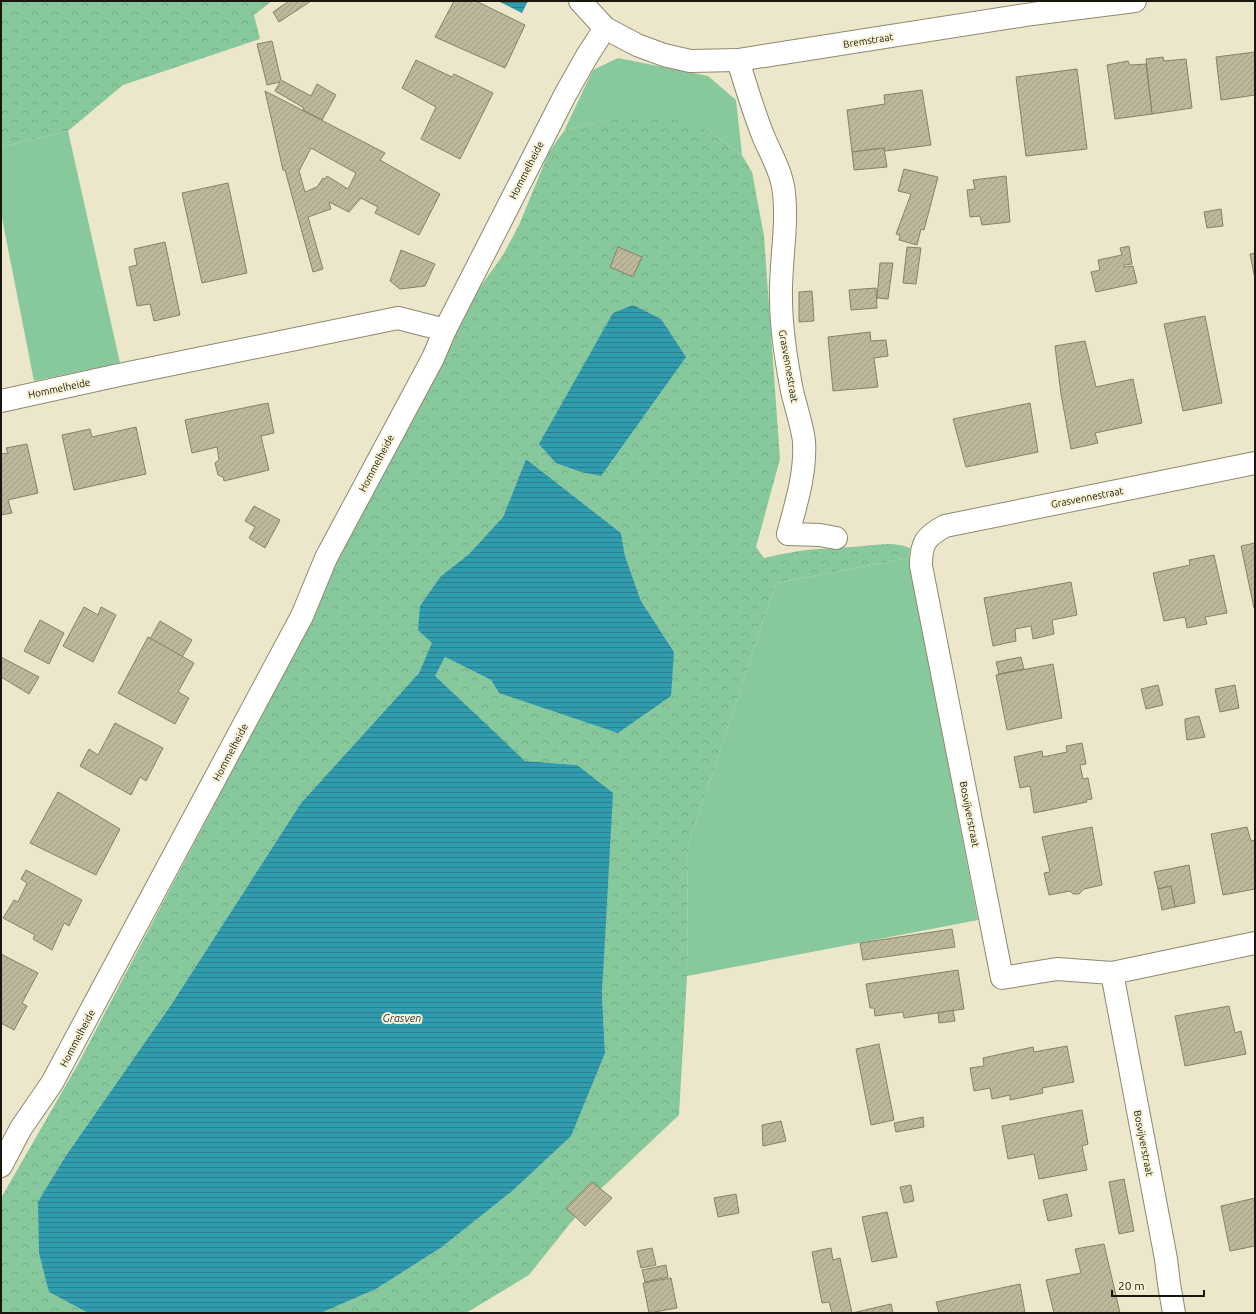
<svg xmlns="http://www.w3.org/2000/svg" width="1256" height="1314" viewBox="0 0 1256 1314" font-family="Ubuntu,sans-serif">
  <defs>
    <pattern id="forest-crowns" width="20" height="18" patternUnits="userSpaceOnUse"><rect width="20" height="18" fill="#87c99d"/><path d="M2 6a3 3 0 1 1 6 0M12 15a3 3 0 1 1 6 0" fill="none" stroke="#74ac86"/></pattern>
    <pattern id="water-rules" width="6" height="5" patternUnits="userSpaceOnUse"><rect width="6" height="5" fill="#319cae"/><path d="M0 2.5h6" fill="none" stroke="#297e8c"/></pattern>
    <pattern id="building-hatch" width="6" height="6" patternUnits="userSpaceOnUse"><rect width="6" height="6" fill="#bdb79c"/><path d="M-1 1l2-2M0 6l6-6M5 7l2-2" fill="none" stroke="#a29d85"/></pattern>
  </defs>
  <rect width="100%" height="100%" fill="#ece6ca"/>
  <g fill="#87c99d">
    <path d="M 618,58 L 708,76 L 736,100 L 742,155 L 703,127 L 605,120 L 564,131 L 593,70 Z"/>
    <path d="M 68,131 L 120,363 L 34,381 L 1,213 L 1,147 Z"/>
    <path d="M 909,558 L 978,920 L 687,976 L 688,845 L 776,583 Z"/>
  </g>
  <g fill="url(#forest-crowns)">
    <path d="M 1,1 L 272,1 L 254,15 L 260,39 L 123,85 L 68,131 L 1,147 Z"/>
    <path d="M 656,113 L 703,127 L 742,155 L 752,172 L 764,236 L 780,459 L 756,547 L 764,558 C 782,554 800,550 819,549 C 830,548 841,548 852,547 C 871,546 893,540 910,548 L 909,558 L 776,583 L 688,845 L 687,976 L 679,1115 L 588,1201 L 529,1275 L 466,1313 L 321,1313 L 376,1289 L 442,1247 L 511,1192 L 605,1053 L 602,994 L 605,914 L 577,765 L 525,761 L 434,677 L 445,657 L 491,680 L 499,693 L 674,652 L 641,601 L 625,556 L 621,533 L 526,459 L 503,517 L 469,554 L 441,576 L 433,643 L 419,673 L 301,803 L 171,1005 L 65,1157 L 39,1202 L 49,1292 L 88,1313 L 1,1313 L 1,1198 L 77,1066 L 318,608 L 328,579 L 478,290 L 503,255 L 519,225 L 549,152 L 564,131 L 605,120 Z"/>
  </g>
  <g fill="url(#water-rules)">
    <path d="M 498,1 L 528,1 L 522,13 Z"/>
    <path d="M 633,305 L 661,319 L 686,357 L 601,476 L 581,472 L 556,463 L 539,444 L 613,313 Z"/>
    <path d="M 526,459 L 621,533 L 625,556 L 641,601 L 674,652 L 671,696 L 618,733 L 499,693 L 491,680 L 445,657 L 435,676 L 525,761 L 577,765 L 613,793 L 602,994 L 605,1053 L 571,1136 L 511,1192 L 442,1247 L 376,1289 L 321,1313 L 88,1313 L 49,1292 L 39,1253 L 38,1202 L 65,1157 L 171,1005 L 301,803 L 419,673 L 432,643 L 418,630 L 420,606 L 441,576 L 469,554 L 503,517 Z"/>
  </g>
  <g fill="url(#building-hatch)" stroke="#878168" fill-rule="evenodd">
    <path d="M 289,1 L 311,1 L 279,22 L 273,12 Z"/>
    <path d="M 454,1 L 476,1 L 525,25 L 505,68 L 435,37 Z"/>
    <path d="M 272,41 L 281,80 L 311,96 L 317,84 L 336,95 L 322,120 L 303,110 L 304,108 L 275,91 L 280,82 L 267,85 L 257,44 Z"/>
    <path d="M 1255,52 L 1255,95 L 1221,100 L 1216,57 Z"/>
    <path d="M 1163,57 L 1164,61 L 1186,59 L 1192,108 L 1152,114 L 1146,59 Z"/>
    <path d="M 416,60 L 452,77 L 454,74 L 493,93 L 460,159 L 421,139 L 436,107 L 402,88 Z"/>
    <path d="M 1128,61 L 1130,65 L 1146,64 L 1152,114 L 1115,119 L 1107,65 Z"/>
    <path d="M 1077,69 L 1087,149 L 1026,156 L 1016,77 Z"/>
    <path d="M 922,90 L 931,145 L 885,151 L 884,148 L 852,152 L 847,110 L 885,104 L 884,95 Z"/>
    <path d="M 265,91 L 385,153 L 380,160 L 440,194 L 419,235 L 375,213 L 378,207 L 361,198 L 349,212 L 329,202 L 331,209 L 308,217 L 323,269 L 313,272 L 285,170 L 283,170 ZM 311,148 L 356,173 L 348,189 L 327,176 L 325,179 L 323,178 L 317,187 L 305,192 L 299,171 Z"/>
    <path d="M 884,148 L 887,167 L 854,170 L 852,152 Z"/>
    <path d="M 904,169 L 938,177 L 924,230 L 921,229 L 917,245 L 899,240 L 900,235 L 896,234 L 911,194 L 898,191 Z"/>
    <path d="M 1006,176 L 1010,222 L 982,225 L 980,216 L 970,217 L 967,190 L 975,189 L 973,180 Z"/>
    <path d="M 228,183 L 247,273 L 202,283 L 182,193 Z"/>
    <path d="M 1221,209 L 1223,226 L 1207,228 L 1204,212 Z"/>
    <path d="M 165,242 L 180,315 L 154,321 L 150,304 L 137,306 L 129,267 L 137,265 L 134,249 Z"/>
    <path d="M 1129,246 L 1132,264 L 1124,265 L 1124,267 L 1133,266 L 1137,283 L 1096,292 L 1091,272 L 1100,270 L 1098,260 L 1122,255 L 1120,248 Z"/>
    <path d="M 618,247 L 642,257 L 633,277 L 610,267 Z"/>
    <path d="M 907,247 L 921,248 L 916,284 L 903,283 Z"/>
    <path d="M 401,250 L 435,264 L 425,286 L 400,289 L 390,281 Z"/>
    <path d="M 1255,253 L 1255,279 L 1250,254 Z"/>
    <path d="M 880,263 L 893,263 L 888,299 L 877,298 Z"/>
    <path d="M 876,288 L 877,308 L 851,310 L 849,290 Z"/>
    <path d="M 812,291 L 814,321 L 799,322 L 799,292 Z"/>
    <path d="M 1205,316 L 1222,403 L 1183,411 L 1164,324 Z"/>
    <path d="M 870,332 L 871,341 L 886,340 L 888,356 L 874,358 L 878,387 L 833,391 L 828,337 Z"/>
    <path d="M 1085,341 L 1096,387 L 1133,379 L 1142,423 L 1095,433 L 1098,443 L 1071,449 L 1061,394 L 1055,346 Z"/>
    <path d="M 268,403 L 274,433 L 261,436 L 269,470 L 224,481 L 223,477 L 218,475 L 215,463 L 219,460 L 217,447 L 192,453 L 185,420 Z"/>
    <path d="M 1030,403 L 1038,452 L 966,467 L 953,419 Z"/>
    <path d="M 136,427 L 146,474 L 74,490 L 62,435 L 90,429 L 92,437 Z"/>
    <path d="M 27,444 L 38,493 L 8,500 L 12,513 L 1,515 L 1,454 L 8,453 L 6,448 Z"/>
    <path d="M 254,506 L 280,520 L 265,548 L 249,538 L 255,527 L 245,521 Z"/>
    <path d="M 1255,543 L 1255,608 L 1254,608 L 1241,546 Z"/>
    <path d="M 1214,555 L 1227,613 L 1205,617 L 1207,624 L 1187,628 L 1185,617 L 1164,621 L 1153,573 L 1190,565 L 1189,560 Z"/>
    <path d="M 1071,582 L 1077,615 L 1052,620 L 1054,634 L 1033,639 L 1031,626 L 1015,629 L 1016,641 L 993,646 L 984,598 Z"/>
    <path d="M 84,607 L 98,615 L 101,607 L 116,615 L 93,662 L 63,646 Z"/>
    <path d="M 40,620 L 64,633 L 49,664 L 24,651 Z"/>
    <path d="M 160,621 L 192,640 L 182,657 L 150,639 Z"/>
    <path d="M 148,637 L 194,663 L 178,692 L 189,698 L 175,724 L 118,693 Z"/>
    <path d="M 1,657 L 39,677 L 29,694 L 1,677 Z"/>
    <path d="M 1021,657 L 1024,669 L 999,674 L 996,662 Z"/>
    <path d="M 1053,664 L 1062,718 L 1007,730 L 996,675 Z"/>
    <path d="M 1158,685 L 1163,705 L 1146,709 L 1141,689 Z"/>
    <path d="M 1235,685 L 1239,708 L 1220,712 L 1215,689 Z"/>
    <path d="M 1199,716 L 1205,737 L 1187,740 L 1185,724 L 1185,719 Z"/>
    <path d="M 115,723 L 163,748 L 146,781 L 140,777 L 131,795 L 80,766 L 89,749 L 98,755 Z"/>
    <path d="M 1082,743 L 1086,764 L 1080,765 L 1083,779 L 1088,778 L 1092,799 L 1086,800 L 1087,802 L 1034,813 L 1030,786 L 1020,788 L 1014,757 L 1042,751 L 1043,757 L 1067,752 L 1066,746 Z"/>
    <path d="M 58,792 L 120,829 L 96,875 L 30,843 Z"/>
    <path d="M 1092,827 L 1102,885 L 1084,889 L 1079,894 L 1073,894 L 1070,891 L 1049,895 L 1044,873 L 1050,872 L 1042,837 Z"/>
    <path d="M 1247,827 L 1251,841 L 1255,840 L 1255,889 L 1223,895 L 1211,834 Z"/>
    <path d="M 1189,865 L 1195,903 L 1175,907 L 1171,886 L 1158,889 L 1154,872 Z"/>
    <path d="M 26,870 L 82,900 L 69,926 L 64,923 L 52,950 L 33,939 L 35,935 L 3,918 L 14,900 L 18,902 L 27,883 L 21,879 Z"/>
    <path d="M 1171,886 L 1175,907 L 1162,910 L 1158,889 Z"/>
    <path d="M 952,929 L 955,947 L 863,960 L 860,943 Z"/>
    <path d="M 1,954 L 38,973 L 22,1003 L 27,1006 L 14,1030 L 1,1023 Z"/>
    <path d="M 958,970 L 964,1009 L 904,1018 L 903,1012 L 875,1016 L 874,1008 L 870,1008 L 866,984 Z"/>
    <path d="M 1229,1006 L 1235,1033 L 1241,1031 L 1246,1054 L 1185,1066 L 1175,1016 Z"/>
    <path d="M 953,1010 L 955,1021 L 939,1023 L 938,1013 Z"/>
    <path d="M 879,1044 L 894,1120 L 871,1125 L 856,1049 Z"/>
    <path d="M 1067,1046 L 1074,1082 L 1042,1088 L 1043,1093 L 1010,1100 L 1010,1095 L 992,1099 L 990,1088 L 974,1091 L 970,1068 L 984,1066 L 983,1058 L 1033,1047 L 1034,1052 Z"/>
    <path d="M 1082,1110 L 1088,1144 L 1082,1146 L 1087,1170 L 1039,1179 L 1034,1154 L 1008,1159 L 1002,1126 Z"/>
    <path d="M 923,1117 L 924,1127 L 896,1132 L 894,1123 Z"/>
    <path d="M 781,1121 L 786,1141 L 763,1146 L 762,1125 Z"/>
    <path d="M 1124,1179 L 1134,1231 L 1119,1234 L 1109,1182 Z"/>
    <path d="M 592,1182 L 612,1198 L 585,1226 L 566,1208 Z"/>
    <path d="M 911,1185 L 914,1201 L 904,1203 L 900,1187 Z"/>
    <path d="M 736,1194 L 739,1213 L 718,1217 L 714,1198 Z"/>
    <path d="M 1067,1194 L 1072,1216 L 1048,1221 L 1043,1200 Z"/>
    <path d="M 1255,1198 L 1255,1246 L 1230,1251 L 1221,1206 Z"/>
    <path d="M 887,1212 L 897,1257 L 872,1262 L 862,1217 Z"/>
    <path d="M 1104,1244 L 1120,1313 L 1054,1313 L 1046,1280 L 1081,1273 L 1075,1249 Z"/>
    <path d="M 652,1248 L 656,1265 L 641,1268 L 637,1251 Z"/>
    <path d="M 831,1248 L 833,1260 L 840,1258 L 852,1313 L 832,1313 L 829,1302 L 822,1303 L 812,1252 Z"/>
    <path d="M 666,1265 L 668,1277 L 645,1282 L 642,1270 Z"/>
    <path d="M 671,1278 L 677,1308 L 649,1313 L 643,1283 Z"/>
    <path d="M 1020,1284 L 1025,1313 L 939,1313 L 936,1302 Z"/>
    <path d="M 891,1304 L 893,1313 L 852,1313 Z"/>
  </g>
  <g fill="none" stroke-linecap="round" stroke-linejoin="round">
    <defs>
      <g id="street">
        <path d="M 580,1 L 605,28 L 637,45 L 664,55 L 690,61 L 738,60 L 1032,14 L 1135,1"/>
        <path d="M 738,60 C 746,87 754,113 764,138 C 771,154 780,169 783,186 C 789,223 780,260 781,298 C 781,330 786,360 792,391 C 796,408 802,425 804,441 C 806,473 796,504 788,534 L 820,535 L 836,538"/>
        <path d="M 1,401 L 119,375 L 398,318 L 445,330"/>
        <path d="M 1255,463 L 945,526 C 925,537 921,543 921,566 L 1002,978 L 1057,969 L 1112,973 L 1255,943"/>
        <path d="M 1112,973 L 1166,1259 L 1169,1284 L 1174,1313"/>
        <path d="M 1,1166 L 21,1128 L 52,1083 L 302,616 L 326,558 L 433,358 L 445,330 L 565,95 L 587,56 L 605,28"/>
      </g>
    </defs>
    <use href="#street" stroke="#8e886f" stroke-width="24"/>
    <use href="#street" stroke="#fff" stroke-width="22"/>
  </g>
  <g text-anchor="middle" stroke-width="4" stroke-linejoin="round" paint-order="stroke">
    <g font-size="10" fill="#19160d" stroke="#f9f3d7">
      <text transform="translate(868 40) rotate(-9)" y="4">Bremstraat</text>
      <text transform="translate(526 170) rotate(-63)" y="4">Hommelheide</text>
      <text transform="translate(789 366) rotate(80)" y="4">Grasvennestraat</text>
      <text transform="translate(59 388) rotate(-12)" y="4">Hommelheide</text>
      <text transform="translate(376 463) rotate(-62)" y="4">Hommelheide</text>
      <text transform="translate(1087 497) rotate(-11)" y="4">Grasvennestraat</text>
      <text transform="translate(230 752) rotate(-62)" y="4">Hommelheide</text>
      <text transform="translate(970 814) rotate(79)" y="4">Bosvijverstraat</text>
      <text transform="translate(77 1038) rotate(-62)" y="4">Hommelheide</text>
      <text transform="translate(1144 1143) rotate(79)" y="4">Bosvijverstraat</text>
    </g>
    <g font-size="11" font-style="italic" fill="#20373c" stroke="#f9f3d7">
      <text x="402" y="1022">Grasven</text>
    </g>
  </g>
  <rect width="1256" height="1314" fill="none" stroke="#19160d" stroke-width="4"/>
  <path d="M1112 1290v6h92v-6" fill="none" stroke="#19160d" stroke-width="2"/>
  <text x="1118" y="1290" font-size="12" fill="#19160d" stroke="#f9f3d7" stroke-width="3" paint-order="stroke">20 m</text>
</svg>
